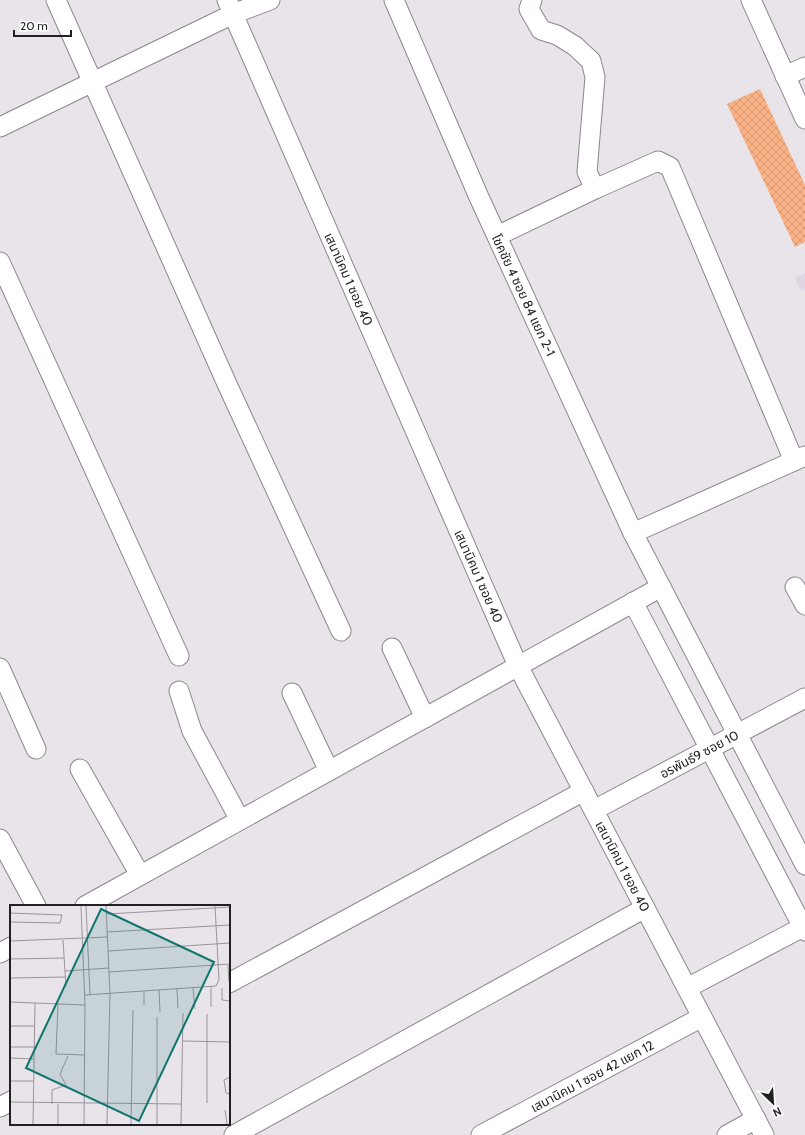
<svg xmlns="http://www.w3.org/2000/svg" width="805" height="1135" viewBox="0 0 805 1135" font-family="Cabin,'Noto Sans Thai',sans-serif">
  <defs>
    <pattern id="building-cross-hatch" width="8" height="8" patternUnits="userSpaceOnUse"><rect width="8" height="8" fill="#f9b185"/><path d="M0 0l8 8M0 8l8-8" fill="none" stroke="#d59873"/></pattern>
  </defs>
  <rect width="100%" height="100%" fill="#e9e3ea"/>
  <path fill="#e0d5e2" d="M 805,273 L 805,289 L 801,291 L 795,278 Z"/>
  <path fill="url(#building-cross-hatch)" d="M 760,89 L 805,185 L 805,242 L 795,247 L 727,104 Z"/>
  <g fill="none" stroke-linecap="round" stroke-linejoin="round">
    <defs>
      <g id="minor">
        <path d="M 56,0 L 227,384 L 341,631"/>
        <path d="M 227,0 L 518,666 L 764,1135"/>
        <path d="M 394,0 L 478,195 L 633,533 L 805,865"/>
        <path d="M 532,0 L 529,9 L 541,30 L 557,35 L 575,46 L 591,61 L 595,77 L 587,172 L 595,189"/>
        <path d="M 751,0 L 805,119"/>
        <path d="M 785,76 L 805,67"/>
        <path d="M 0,127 L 233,14 L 270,0"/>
        <path d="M 497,236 L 595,189 L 658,161 L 670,167 L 794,461"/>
        <path d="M 0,262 L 179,656"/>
        <path d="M 633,533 L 805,456"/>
        <path d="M 795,587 L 805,605"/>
        <path d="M 633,602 L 805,931"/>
        <path d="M 392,648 L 425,718"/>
        <path d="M 0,668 L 36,749"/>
        <path d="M 179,691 L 192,731 L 240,820"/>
        <path d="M 292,693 L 329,771"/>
        <path d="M 80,769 L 140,875"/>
        <path d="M 594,810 L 805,698"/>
        <path d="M 0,839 L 36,906"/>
        <path d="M 85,906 L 661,587"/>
        <path d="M 0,953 L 11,947"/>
        <path d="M 229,983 L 584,791"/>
        <path d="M 687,988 L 805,926"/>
        <path d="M 0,1107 L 11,1101"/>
        <path d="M 234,1135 L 645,908"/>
        <path d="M 481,1135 L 702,1017"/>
        <path d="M 727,1135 L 756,1119"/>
      </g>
    </defs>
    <use href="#minor" stroke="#8c878d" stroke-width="21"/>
    <use href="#minor" stroke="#fff" stroke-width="19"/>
  </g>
  <g text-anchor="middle" stroke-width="4" stroke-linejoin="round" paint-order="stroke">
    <g font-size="13" fill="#211f22" stroke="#fff">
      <text transform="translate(349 279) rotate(66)" y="5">เสนานิคม 1 ซอย 40</text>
      <text transform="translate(524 295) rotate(65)" y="5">โชคชัย 4 ซอย 84 แยก 2-1</text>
      <text transform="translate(479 576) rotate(66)" y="5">เสนานิคม 1 ซอย 40</text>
      <text transform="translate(699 754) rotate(-28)" y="5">อรพันธ์9 ซอย 10</text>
      <text transform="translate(623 866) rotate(62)" y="5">เสนานิคม 1 ซอย 40</text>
      <text transform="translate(592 1076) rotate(-28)" y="5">เสนานิคม 1 ซอย 42 แยก 12</text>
    </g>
  </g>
  <g transform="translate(10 905)">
    <rect width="220" height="220" fill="#e9e3ea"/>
    <path fill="none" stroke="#99959a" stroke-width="1" d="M 71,1 L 75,100 L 74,219M 76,1 L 80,90M 96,1 L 100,89 L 97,219M 0,8 L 52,10 L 50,18 L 0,17M 97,9 L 220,2M 97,27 L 220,20M 53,35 L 56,82M 0,36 L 98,32M 98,46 L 220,38M 0,54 L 54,53M 218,60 L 219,77M 55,66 L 99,63M 99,67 L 220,59M 0,73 L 56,72M 201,82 L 201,102M 183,83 L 185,104M 212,83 L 212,95 L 220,96M 167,84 L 168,103M 149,85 L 150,107M 134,86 L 134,100M 75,90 L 206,81 L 209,75 L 205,1M 0,97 L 75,100M 48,99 L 46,149 L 75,150M 0,121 L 24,121M 173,136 L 220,137M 0,142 L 24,142M 0,153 L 24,154M 220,172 L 214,175 L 216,188 L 220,189M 0,176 L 24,176M 0,197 L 171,199M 197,198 L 197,109M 42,199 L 42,185 L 56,180 L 50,169 L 58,151M 215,205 L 217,219M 23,219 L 25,98M 48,219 L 48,199M 121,219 L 123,105M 147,219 L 147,112M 171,219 L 173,108"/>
    <path fill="#0f766e" fill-opacity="0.15" stroke="#0f766e" stroke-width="2" d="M 91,4 L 204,57 L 129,216 L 16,163 Z"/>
    <rect width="220" height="220" fill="none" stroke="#211f22" stroke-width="2"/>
  </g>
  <g transform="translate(773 1103) rotate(155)" stroke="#ffffff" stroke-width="3" paint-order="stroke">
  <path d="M0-3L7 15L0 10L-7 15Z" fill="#211f22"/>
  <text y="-6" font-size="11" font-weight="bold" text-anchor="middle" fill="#211f22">N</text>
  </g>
  <path d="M14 30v6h57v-6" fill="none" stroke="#211f22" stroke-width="2"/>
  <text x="20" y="30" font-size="12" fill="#211f22" stroke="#ffffff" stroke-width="3" paint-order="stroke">20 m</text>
</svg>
